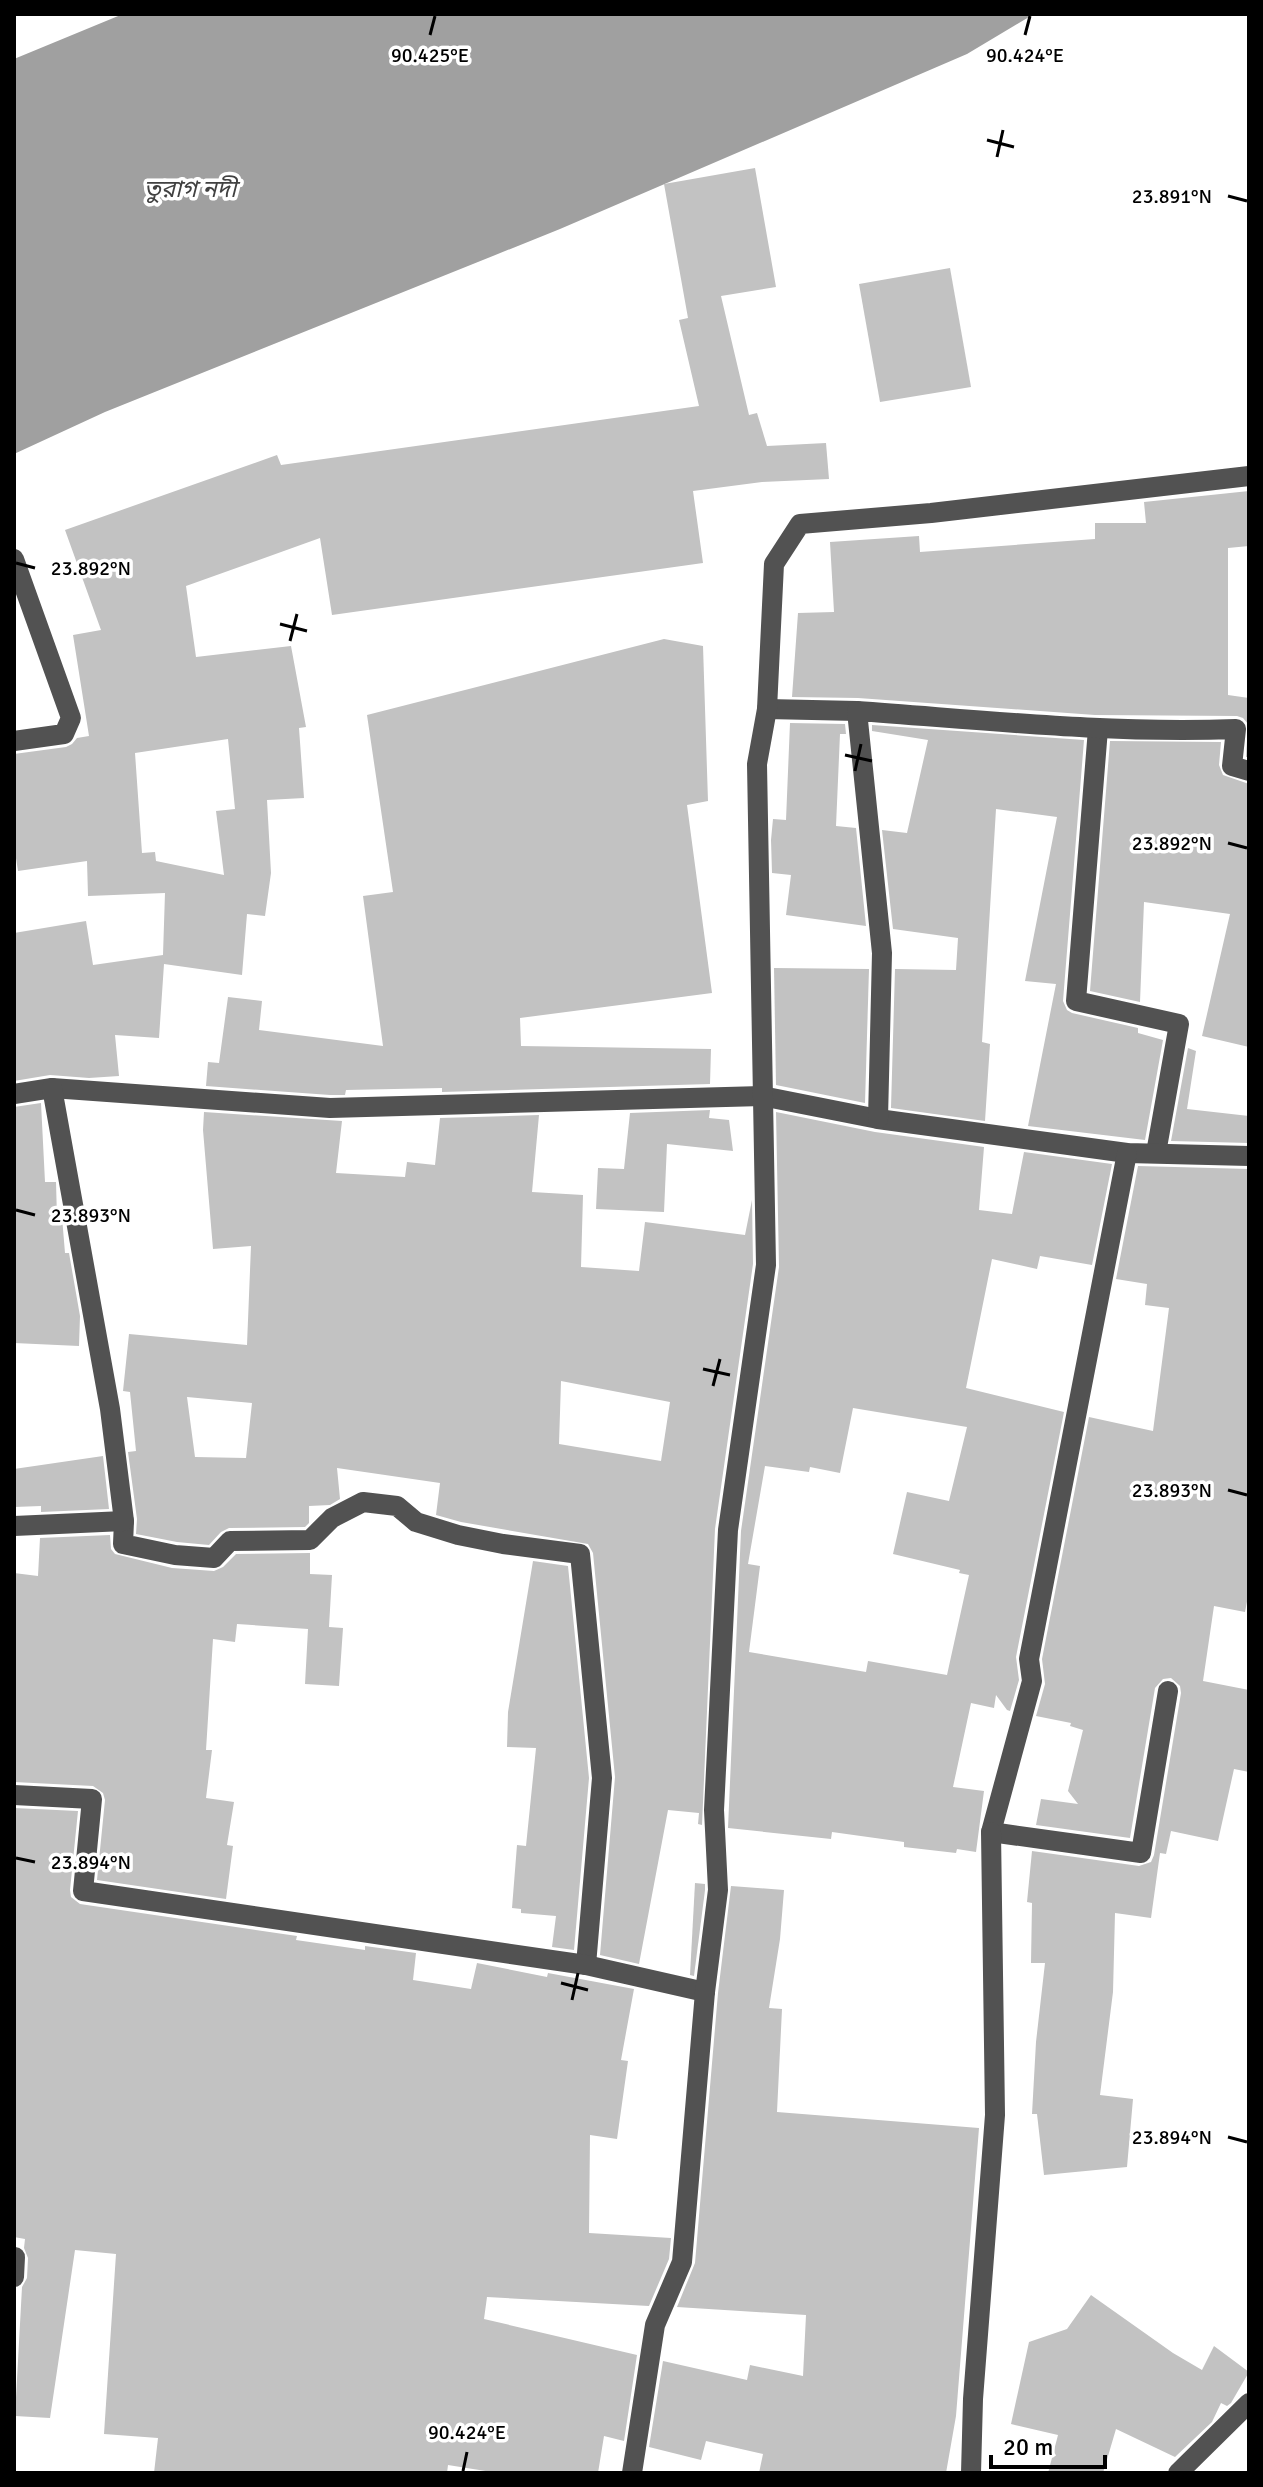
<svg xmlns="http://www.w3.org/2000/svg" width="1263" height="2487" viewBox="0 0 1263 2487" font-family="Signika,'Noto Sans Bengali',sans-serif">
  <rect width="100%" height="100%" fill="#fff"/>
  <path fill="#a0a0a0" d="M 123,14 L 1034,14 L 967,54 L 560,229 L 105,412 L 14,454 L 14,59 Z"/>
  <g fill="#c2c2c2" fill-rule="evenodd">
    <path d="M 755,168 L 776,287 L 721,296 L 749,415 L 757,413 L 767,446 L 826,443 L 829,479 L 762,482 L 693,491 L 703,563 L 332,615 L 320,538 L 186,586 L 196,657 L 291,646 L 306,727 L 299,728 L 304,798 L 267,800 L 271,873 L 265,916 L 247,914 L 242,975 L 164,964 L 159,1038 L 115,1035 L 119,1076 L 89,1078 L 50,1075 L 14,1081 L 14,933 L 86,921 L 93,965 L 163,955 L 165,893 L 88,896 L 87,861 L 18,871 L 14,845 L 14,754 L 66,747 L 72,744 L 77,738 L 89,736 L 73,635 L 101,630 L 65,530 L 277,455 L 281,465 L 699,406 L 679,320 L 688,318 L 664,184 ZM 228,739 L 235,809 L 216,811 L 224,875 L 156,861 L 155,852 L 142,853 L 135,753 Z"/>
    <path d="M 950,268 L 971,387 L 880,402 L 859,284 Z"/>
    <path d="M 1249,491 L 1249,546 L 1228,548 L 1228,695 L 1249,698 L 1249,757 L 1246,757 L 1248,724 L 1243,718 L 1237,716 L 1095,715 L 858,698 L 792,697 L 798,613 L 834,612 L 830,542 L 919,536 L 920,552 L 1095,539 L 1095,523 L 1146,523 L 1144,502 Z"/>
    <path d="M 664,639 L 703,646 L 708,801 L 687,805 L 712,993 L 520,1018 L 521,1046 L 711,1049 L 710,1084 L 442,1092 L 442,1088 L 346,1090 L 345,1095 L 330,1095 L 206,1086 L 208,1062 L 219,1063 L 228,997 L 262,1001 L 259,1030 L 383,1046 L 363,896 L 393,892 L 367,715 Z"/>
    <path d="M 790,723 L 845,724 L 846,734 L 840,734 L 836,826 L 856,828 L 866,926 L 786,915 L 791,875 L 772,873 L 771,840 L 773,819 L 786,820 Z"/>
    <path d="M 872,725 L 1084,740 L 1063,1001 L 1067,1010 L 1072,1013 L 1138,1028 L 1138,1033 L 1163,1040 L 1145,1140 L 1028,1126 L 1056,984 L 1025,981 L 1057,817 L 996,809 L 982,1042 L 990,1044 L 985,1121 L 891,1108 L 895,969 L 956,970 L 958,938 L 893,929 L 882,830 L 907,833 L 928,740 L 872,731 Z"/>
    <path d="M 1110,741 L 1221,742 L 1219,765 L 1223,775 L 1249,784 L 1249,1047 L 1202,1036 L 1230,914 L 1144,902 L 1140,1002 L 1090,991 Z"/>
    <path d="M 774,968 L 869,969 L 865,1103 L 776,1085 Z"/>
    <path d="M 1188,1048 L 1196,1051 L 1187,1109 L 1249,1116 L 1249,1143 L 1171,1141 Z"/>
    <path d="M 41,1103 L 45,1182 L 56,1182 L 57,1218 L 62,1217 L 65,1253 L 69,1253 L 80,1316 L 79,1346 L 14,1343 L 14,1107 Z"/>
    <path d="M 710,1110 L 709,1118 L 729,1120 L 733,1151 L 667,1144 L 664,1212 L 596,1209 L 598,1168 L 624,1169 L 630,1113 Z"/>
    <path d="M 204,1112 L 342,1121 L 336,1173 L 405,1177 L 407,1162 L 435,1165 L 440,1118 L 539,1115 L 532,1192 L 583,1195 L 581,1267 L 639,1271 L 645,1222 L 745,1235 L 752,1200 L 753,1264 L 715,1529 L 702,1825 L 698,1824 L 699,1813 L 668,1810 L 639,1964 L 600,1955 L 615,1777 L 593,1553 L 588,1544 L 461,1522 L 436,1515 L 440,1483 L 337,1468 L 340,1499 L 330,1505 L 309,1506 L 309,1523 L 305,1527 L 229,1528 L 221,1532 L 209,1545 L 177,1542 L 136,1534 L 137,1519 L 128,1452 L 136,1451 L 130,1392 L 123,1391 L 129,1334 L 247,1345 L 251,1246 L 213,1249 L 203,1130 ZM 561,1381 L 670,1402 L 661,1461 L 559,1444 ZM 187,1397 L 252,1403 L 246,1458 L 195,1457 Z"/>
    <path d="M 776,1112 L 875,1132 L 984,1147 L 979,1210 L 1012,1214 L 1024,1152 L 1112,1164 L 1092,1265 L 1040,1256 L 1037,1269 L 992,1259 L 966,1388 L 1064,1412 L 1016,1657 L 1019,1680 L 1010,1711 L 1007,1710 L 996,1695 L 994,1708 L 971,1703 L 953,1787 L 984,1791 L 976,1852 L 957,1849 L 956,1853 L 904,1847 L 904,1842 L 832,1832 L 831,1839 L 728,1828 L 741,1531 L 779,1267 ZM 853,1408 L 967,1427 L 949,1501 L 907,1492 L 893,1554 L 960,1570 L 959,1573 L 969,1575 L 947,1675 L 868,1661 L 866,1672 L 749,1652 L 760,1566 L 748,1564 L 765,1466 L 809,1472 L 810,1467 L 840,1473 Z"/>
    <path d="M 1138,1166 L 1249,1169 L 1249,1591 L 1245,1612 L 1214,1606 L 1203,1681 L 1249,1690 L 1249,1772 L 1234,1769 L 1218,1841 L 1171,1831 L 1166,1854 L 1160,1853 L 1151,1918 L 1115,1913 L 1113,1992 L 1100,2095 L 1133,2099 L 1127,2167 L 1044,2175 L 1037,2114 L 1032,2114 L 1036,2042 L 1045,1963 L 1031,1963 L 1032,1903 L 1027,1902 L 1032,1851 L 1139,1866 L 1151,1862 L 1154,1855 L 1181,1693 L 1180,1686 L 1171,1678 L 1163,1679 L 1155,1688 L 1130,1838 L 1036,1825 L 1041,1799 L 1078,1804 L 1068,1791 L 1083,1730 L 1070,1726 L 1071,1723 L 1036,1716 L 1045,1684 L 1042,1659 L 1089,1417 L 1153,1431 L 1169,1308 L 1145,1305 L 1147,1284 L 1116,1279 Z"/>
    <path d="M 103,1456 L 109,1509 L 41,1512 L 41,1506 L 14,1507 L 14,1469 Z"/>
    <path d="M 110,1535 L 111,1549 L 115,1554 L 172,1568 L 214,1571 L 223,1567 L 236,1554 L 310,1553 L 310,1574 L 332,1575 L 329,1627 L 343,1628 L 339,1686 L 305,1684 L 308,1629 L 237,1624 L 235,1642 L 213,1639 L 206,1750 L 212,1750 L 206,1798 L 234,1802 L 227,1845 L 233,1846 L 226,1899 L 97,1880 L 105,1800 L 103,1793 L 93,1786 L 14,1782 L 14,1573 L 38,1576 L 40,1538 Z"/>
    <path d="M 533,1561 L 568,1566 L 589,1778 L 574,1950 L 552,1947 L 556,1916 L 521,1913 L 521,1909 L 512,1908 L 517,1845 L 526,1846 L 536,1748 L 507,1747 L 508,1712 Z"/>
    <path d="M 14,1808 L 78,1811 L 70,1890 L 71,1897 L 80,1904 L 297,1936 L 296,1940 L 365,1950 L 365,1946 L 416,1953 L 413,1980 L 471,1989 L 477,1963 L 547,1977 L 548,1973 L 634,1989 L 621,2060 L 628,2061 L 617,2139 L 590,2135 L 589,2233 L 671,2238 L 669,2259 L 649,2306 L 487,2297 L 484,2319 L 637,2355 L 624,2441 L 604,2436 L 598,2473 L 498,2473 L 448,2465 L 447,2473 L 154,2473 L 158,2438 L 104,2434 L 116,2254 L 75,2250 L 50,2418 L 15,2416 L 22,2287 L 27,2278 L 28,2258 L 24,2248 L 25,2239 L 14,2237 Z"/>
    <path d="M 695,1883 L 705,1884 L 705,1890 L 694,1976 L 690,1975 Z"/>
    <path d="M 731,1886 L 784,1890 L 780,1939 L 769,2008 L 782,2009 L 777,2112 L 979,2128 L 956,2416 L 946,2473 L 759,2473 L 763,2454 L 706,2441 L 701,2460 L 649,2447 L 663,2361 L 747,2380 L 750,2365 L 803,2376 L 806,2315 L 677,2307 L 695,2263 L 718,1993 Z"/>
    <path d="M 1091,2295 L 1173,2353 L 1202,2370 L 1214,2346 L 1249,2372 L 1231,2403 L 1227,2406 L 1221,2403 L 1212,2422 L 1175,2457 L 1116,2429 L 1103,2473 L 1048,2473 L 1058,2435 L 1011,2424 L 1029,2342 L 1067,2329 Z"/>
  </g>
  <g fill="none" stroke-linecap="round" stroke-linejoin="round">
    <g stroke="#525252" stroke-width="20">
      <path d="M 14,559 L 71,718 L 64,734 L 14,741"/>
      <path d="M 767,709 L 857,711"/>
      <path d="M 1098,729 L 1076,1001 L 1179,1024 L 1156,1153"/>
      <path d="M 14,1094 L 52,1088 L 330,1108 L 762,1096 L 878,1119 L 1127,1153 L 1249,1156"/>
      <path d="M 878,1119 L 882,953 L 857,711 C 984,720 1110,734 1236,729 L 1232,766 L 1249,771"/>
      <path d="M 1127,1153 L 1029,1659 L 1032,1681 L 991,1832 L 1141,1853 L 1168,1691"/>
      <path d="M 124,1521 L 123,1544 L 175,1555 L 214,1558 L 230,1541 L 310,1540 L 332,1518 L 363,1502 L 397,1506 L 416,1522 L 458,1535 L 503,1544 L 580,1554 L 602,1778 L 586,1965"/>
      <path d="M 14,1526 L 124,1521 L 110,1409 L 52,1088"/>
      <path d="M 14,1795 L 92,1799 L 83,1891 L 586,1965 L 705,1992"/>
      <path d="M 14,2277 L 15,2257"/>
      <path d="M 632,2473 L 655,2325 L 682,2262 L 705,1992 L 718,1890 L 714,1810 L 728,1530 L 766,1265 L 757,764 L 767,709 L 774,564 L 800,524 L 931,513 L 1249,476"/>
      <path d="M 971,2473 L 973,2399 L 995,2115 L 991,1832"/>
      <path d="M 1178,2473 L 1249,2403"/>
    </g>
  </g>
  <path fill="none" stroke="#000" stroke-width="3" d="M 430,35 L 435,16M 1025,35 L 1030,16M 987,140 L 1014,147M 997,157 L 1003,130M 1228,196 L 1247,201M 16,563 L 35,568M 280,624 L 307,631M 290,641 L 297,614M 845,755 L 872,761M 855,771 L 861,744M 1228,843 L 1247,848M 16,1210 L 35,1215M 703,1369 L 730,1375M 713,1386 L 720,1359M 1228,1490 L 1247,1495M 16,1858 L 35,1862M 561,1983 L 588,1990M 572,2000 L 578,1973M 1228,2137 L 1247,2142M 463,2471 L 467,2452"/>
  <g text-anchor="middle" stroke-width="7" stroke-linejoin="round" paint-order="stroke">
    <g font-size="24" font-style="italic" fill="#414141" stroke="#fff">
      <text x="190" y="197">তুরাগ নদী</text>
    </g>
  </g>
  <g font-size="20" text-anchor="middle" fill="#000" stroke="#fff" stroke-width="7" stroke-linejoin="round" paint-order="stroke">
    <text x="430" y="62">90.425°E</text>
    <text x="1025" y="62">90.424°E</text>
    <text x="1172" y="203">23.891°N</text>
    <text x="91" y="575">23.892°N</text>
    <text x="1172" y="850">23.892°N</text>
    <text x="91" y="1222">23.893°N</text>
    <text x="1172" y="1497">23.893°N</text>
    <text x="91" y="1869">23.894°N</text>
    <text x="1172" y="2144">23.894°N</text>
    <text x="467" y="2439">90.424°E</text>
  </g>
  <rect width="1263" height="2487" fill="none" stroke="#000000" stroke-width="32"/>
  <path d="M991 2455v12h114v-12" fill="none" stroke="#000000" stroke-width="4"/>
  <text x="1003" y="2455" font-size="24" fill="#000000" stroke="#ffffff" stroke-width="6" paint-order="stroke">20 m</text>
</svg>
